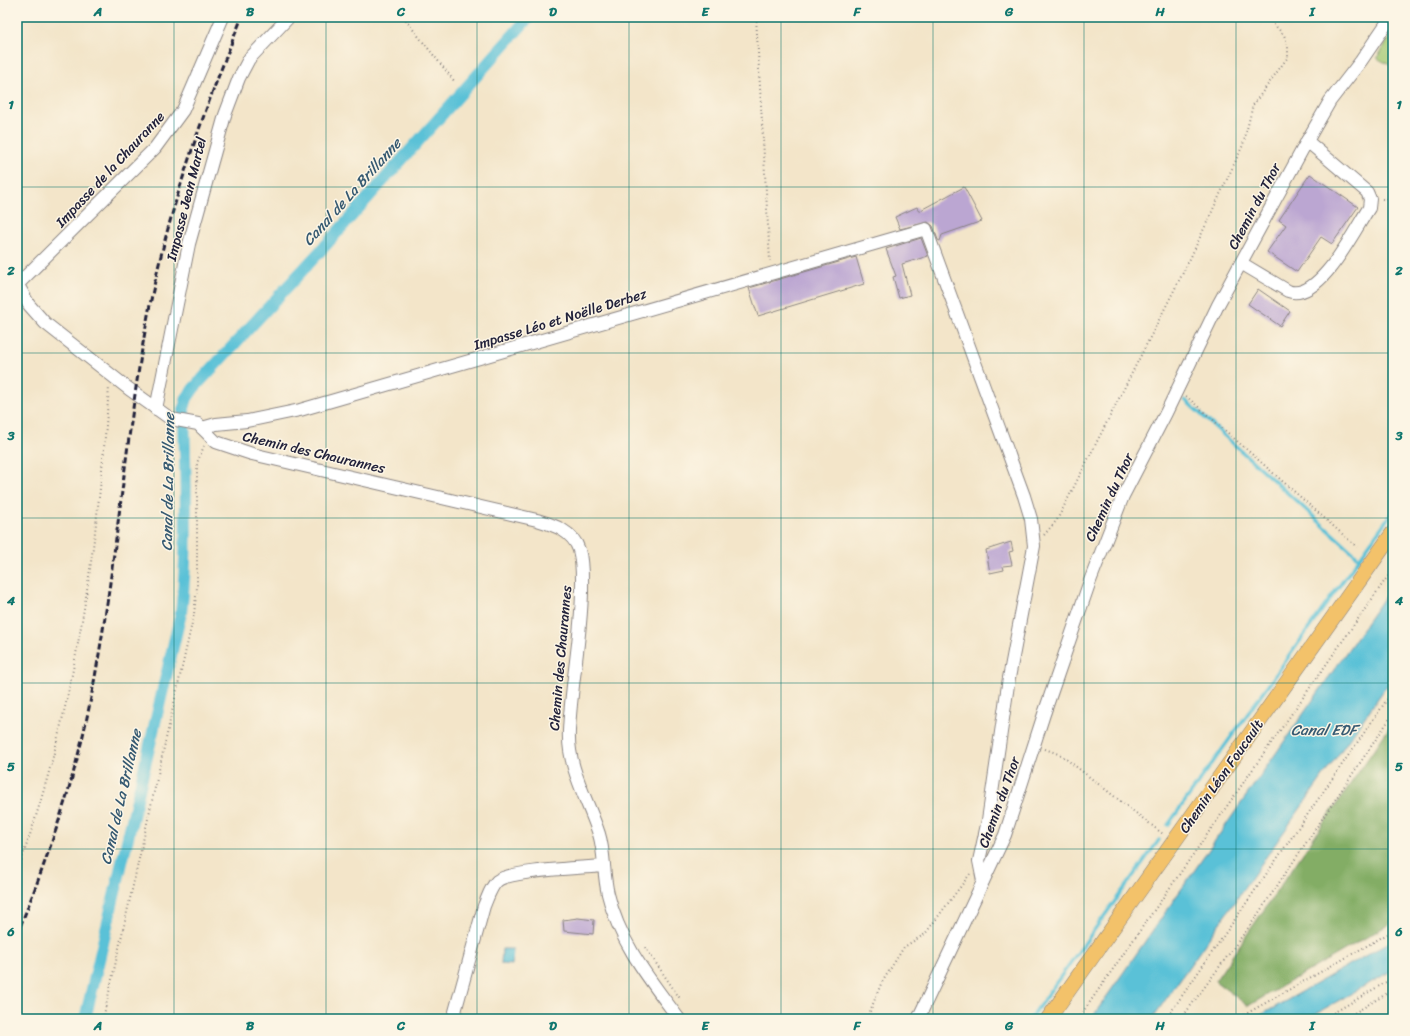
<svg xmlns="http://www.w3.org/2000/svg" width="1410" height="1036" viewBox="0 0 1410 1036" font-family="Sriracha,sans-serif">
  <rect width="100%" height="100%" fill="#fcf5e5"/>
  <filter id="ink" filterUnits="userSpaceOnUse"><feTurbulence type="fractalNoise" baseFrequency=".025" numOctaves="2"/><feDisplacementMap in="SourceGraphic" scale="8" xChannelSelector="R" yChannelSelector="G"/><feConvolveMatrix kernelMatrix="1 2 1 2 8 2 1 2 1" color-interpolation-filters="sRGB"/></filter>
  <filter id="wash" filterUnits="userSpaceOnUse"><feTurbulence type="fractalNoise" baseFrequency=".012" numOctaves="4" result="noise"/><feDisplacementMap in="SourceGraphic" scale="16" xChannelSelector="R" yChannelSelector="G"/><feGaussianBlur stdDeviation="0.9" result="paint"/><feColorMatrix in="noise" values="0 0 0 0 0 0 0 0 0 0 0 0 0 0 0 0 0 1.4 0 .05"/><feComposite in="paint" operator="in"/></filter>
  <g filter="url(#wash)">
    <rect width="100%" height="100%" fill="#f3e5c9"/>
    <path fill="#a4c973" stroke="#637657" d="M 1393,31 L 1393,67 L 1377,58 Z"/>
    <path fill="#83ad65" stroke="#526850" d="M 1393,722 L 1393,922 L 1248,1006 L 1215,981 Z"/>
    <g fill="#5ac1d7" stroke="#3e7289">
      <path d="M 1393,585 L 1393,677 L 1152,1019 L 1091,1019 Z"/>
      <path d="M 1393,940 L 1393,970 L 1306,1019 L 1254,1019 Z"/>
      <path d="M 502,949 L 513,949 L 512,965 L 501,964 Z"/>
    </g>
    <g fill="none" stroke-linecap="round" stroke-linejoin="round">
      <g stroke="#5ac1d7" stroke-width="3.5">
        <path d="M 1185,400 L 1359,558"/>
        <path d="M 1168,825 L 1393,511"/>
        <path d="M 1030,1019 L 1159,840"/>
      </g>
      <path stroke="#5ac1d7" stroke-width="12" d="M 85,1019 L 181,613 C 189,546 185,476 184,408 L 187,398 L 194,388 L 325,246 L 529,17"/>
    </g>
    <g id="blocks">
      <g fill="#bba6d2">
        <path d="M 1310,174 L 1358,207 L 1332,244 L 1321,237 L 1297,272 L 1267,252 L 1286,225 L 1279,220 Z"/>
        <path d="M 964,187 L 982,221 L 942,235 L 940,241 L 938,240 L 933,226 L 928,222 L 900,229 L 895,217 L 917,207 L 919,211 Z"/>
        <path d="M 921,238 L 928,256 L 902,264 L 910,295 L 899,298 L 893,277 L 896,276 L 886,249 Z"/>
        <path d="M 856,257 L 864,284 L 758,316 L 749,288 Z"/>
        <path d="M 1258,289 L 1290,311 L 1280,326 L 1248,304 Z"/>
        <path d="M 1011,542 L 1013,551 L 1009,552 L 1012,565 L 1003,566 L 1004,570 L 990,573 L 986,550 Z"/>
        <path d="M 578,918 L 594,920 L 593,934 L 564,931 L 563,920 Z"/>
      </g>
    </g>
  </g>
  <g filter="url(#ink)">
    <use href="#blocks" fill-opacity="0" stroke="#8a8482" stroke-width="1"/>
    <g fill="none" stroke-linecap="round" stroke-linejoin="round">
      <defs>
        <g id="minor">
          <path d="M 1241,263 L 1288,291 C 1319,303 1355,229 1369,208 L 1370,199 L 1367,192 L 1307,141"/>
          <path d="M 17,283 L 29,305 L 45,323 L 129,389 L 171,419 L 198,424 L 216,442 L 252,454 L 537,520 C 554,525 573,531 579,550 C 583,564 582,579 582,592 C 581,639 571,685 569,731 C 567,767 588,800 599,834 C 605,853 603,874 608,894 C 619,942 650,980 679,1019"/>
          <path d="M 18,284 L 155,148 L 183,110 L 223,17"/>
          <path d="M 156,409 L 189,244 L 225,115 L 239,78 L 249,59 L 289,17"/>
          <path d="M 202,428 L 216,424 L 247,421 L 300,410 L 926,229 L 1024,496 L 1031,519 L 1034,546 L 1009,678 L 988,820 L 979,861 L 983,881"/>
          <path d="M 453,1019 L 484,906 C 488,897 490,888 497,881 C 511,870 583,868 604,866"/>
          <path d="M 918,1019 L 1005,835 L 1044,714 L 1090,581 L 1123,496 L 1166,413 L 1218,305 L 1307,141 L 1330,101 L 1361,61 L 1391,17"/>
        </g>
        <path id="major" d="M 1048,1019 L 1393,533"/>
      </defs>
      <use href="#minor" stroke="#8a8482" stroke-width="14"/>
      <use href="#major" stroke="#8a8482" stroke-width="16"/>
      <g stroke="#8a8482" stroke-width="2" stroke-dasharray="1 3" stroke-linecap="butt">
        <path d="M 403,17 L 455,82"/>
        <path d="M 756,17 L 770,261"/>
        <path d="M 1382,199 L 1393,200"/>
        <path d="M 1186,396 L 1357,547"/>
        <path d="M 1044,535 L 1057,520 L 1189,261 L 1243,145 L 1253,105 L 1288,57 L 1288,45 L 1284,35 L 1267,17"/>
        <path d="M 1045,749 L 1061,755 L 1163,834"/>
        <path d="M 17,872 C 74,717 97,551 109,387"/>
        <path d="M 645,947 L 681,1000"/>
        <path d="M 103,1019 L 194,614 L 197,587 L 197,463 L 204,446"/>
        <path d="M 867,1019 L 881,984 L 904,947 L 925,934 L 970,874"/>
        <path d="M 1078,1019 L 1393,569"/>
        <path d="M 1166,1019 L 1393,691"/>
        <path d="M 1181,1019 L 1254,920 L 1393,714"/>
        <path d="M 1237,1019 L 1393,931"/>
        <path d="M 1323,1019 L 1393,978"/>
        <path d="M 1344,1019 L 1393,990"/>
      </g>
      <use href="#minor" stroke="#fff" stroke-width="12"/>
      <use href="#major" stroke="#f3c26a" stroke-width="15"/>
      <path stroke="#22223b" stroke-width="3" stroke-dasharray="6 3" stroke-linecap="butt" d="M 17,934 C 44,868 68,800 84,731 C 114,597 122,460 146,326 C 165,219 201,117 242,17"/>
    </g>
  </g>
  <path fill="none" stroke="#0f766e" stroke-width="1" stroke-opacity="0.55" d="M 174,17 L 174,1019M 326,17 L 326,1019M 477,17 L 477,1019M 629,17 L 629,1019M 781,17 L 781,1019M 933,17 L 933,1019M 1084,17 L 1084,1019M 1236,17 L 1236,1019M 17,187 L 1393,187M 17,353 L 1393,353M 17,518 L 1393,518M 17,683 L 1393,683M 17,849 L 1393,849"/>
  <g text-anchor="middle" stroke-width="3" stroke-linejoin="round" paint-order="stroke">
    <g font-size="14" fill="#22223b" stroke="#fcf5e5">
      <text transform="translate(110 169) rotate(-47)" y="5">Impasse de la Chauranne</text>
      <text transform="translate(186 199) rotate(-76)" y="5">Impasse Jean Martel</text>
      <text transform="translate(1254 206) rotate(-62)" y="5">Chemin du Thor</text>
      <text transform="translate(560 319) rotate(-17)" y="5">Impasse Léo et Noëlle Derbez</text>
      <text transform="translate(314 452) rotate(13)" y="5">Chemin des Chaurannes</text>
      <text transform="translate(1109 497) rotate(-65)" y="5">Chemin du Thor</text>
      <text transform="translate(560 658) rotate(-85)" y="5">Chemin des Chaurannes</text>
      <text transform="translate(1221 776) rotate(-55)" y="5">Chemin Léon Foucault</text>
      <text transform="translate(999 802) rotate(-70)" y="5">Chemin du Thor</text>
    </g>
    <g font-size="15" font-style="italic" fill="#365a72" stroke="#fcf5e5">
      <text transform="translate(352 192) rotate(-48)" y="5">Canal de La Brillanne</text>
      <text transform="translate(168 482) rotate(-89)" y="5">Canal de La Brillanne</text>
      <text x="1324" y="735">Canal EDF</text>
      <text transform="translate(121 797) rotate(-77)" y="5">Canal de La Brillanne</text>
    </g>
  </g>
  <rect width="1410" height="1036" fill="none" stroke="#fcf5e5" stroke-width="44"/>
  <rect x="22" y="22" width="1366" height="992" fill="none" stroke="#0f766e" stroke-width="1.5"/>
  <g font-size="13" text-anchor="middle" font-weight="bold" fill="#0f766e">
    <text x="98" y="16">A</text>
    <text x="250" y="16">B</text>
    <text x="401" y="16">C</text>
    <text x="553" y="16">D</text>
    <text x="705" y="16">E</text>
    <text x="857" y="16">F</text>
    <text x="1009" y="16">G</text>
    <text x="1160" y="16">H</text>
    <text x="1312" y="16">I</text>
    <text x="11" y="109">1</text>
    <text x="1399" y="109">1</text>
    <text x="11" y="275">2</text>
    <text x="1399" y="275">2</text>
    <text x="11" y="440">3</text>
    <text x="1399" y="440">3</text>
    <text x="11" y="605">4</text>
    <text x="1399" y="605">4</text>
    <text x="11" y="771">5</text>
    <text x="1399" y="771">5</text>
    <text x="11" y="936">6</text>
    <text x="1399" y="936">6</text>
    <text x="98" y="1030">A</text>
    <text x="250" y="1030">B</text>
    <text x="401" y="1030">C</text>
    <text x="553" y="1030">D</text>
    <text x="705" y="1030">E</text>
    <text x="857" y="1030">F</text>
    <text x="1009" y="1030">G</text>
    <text x="1160" y="1030">H</text>
    <text x="1312" y="1030">I</text>
  </g>
</svg>
